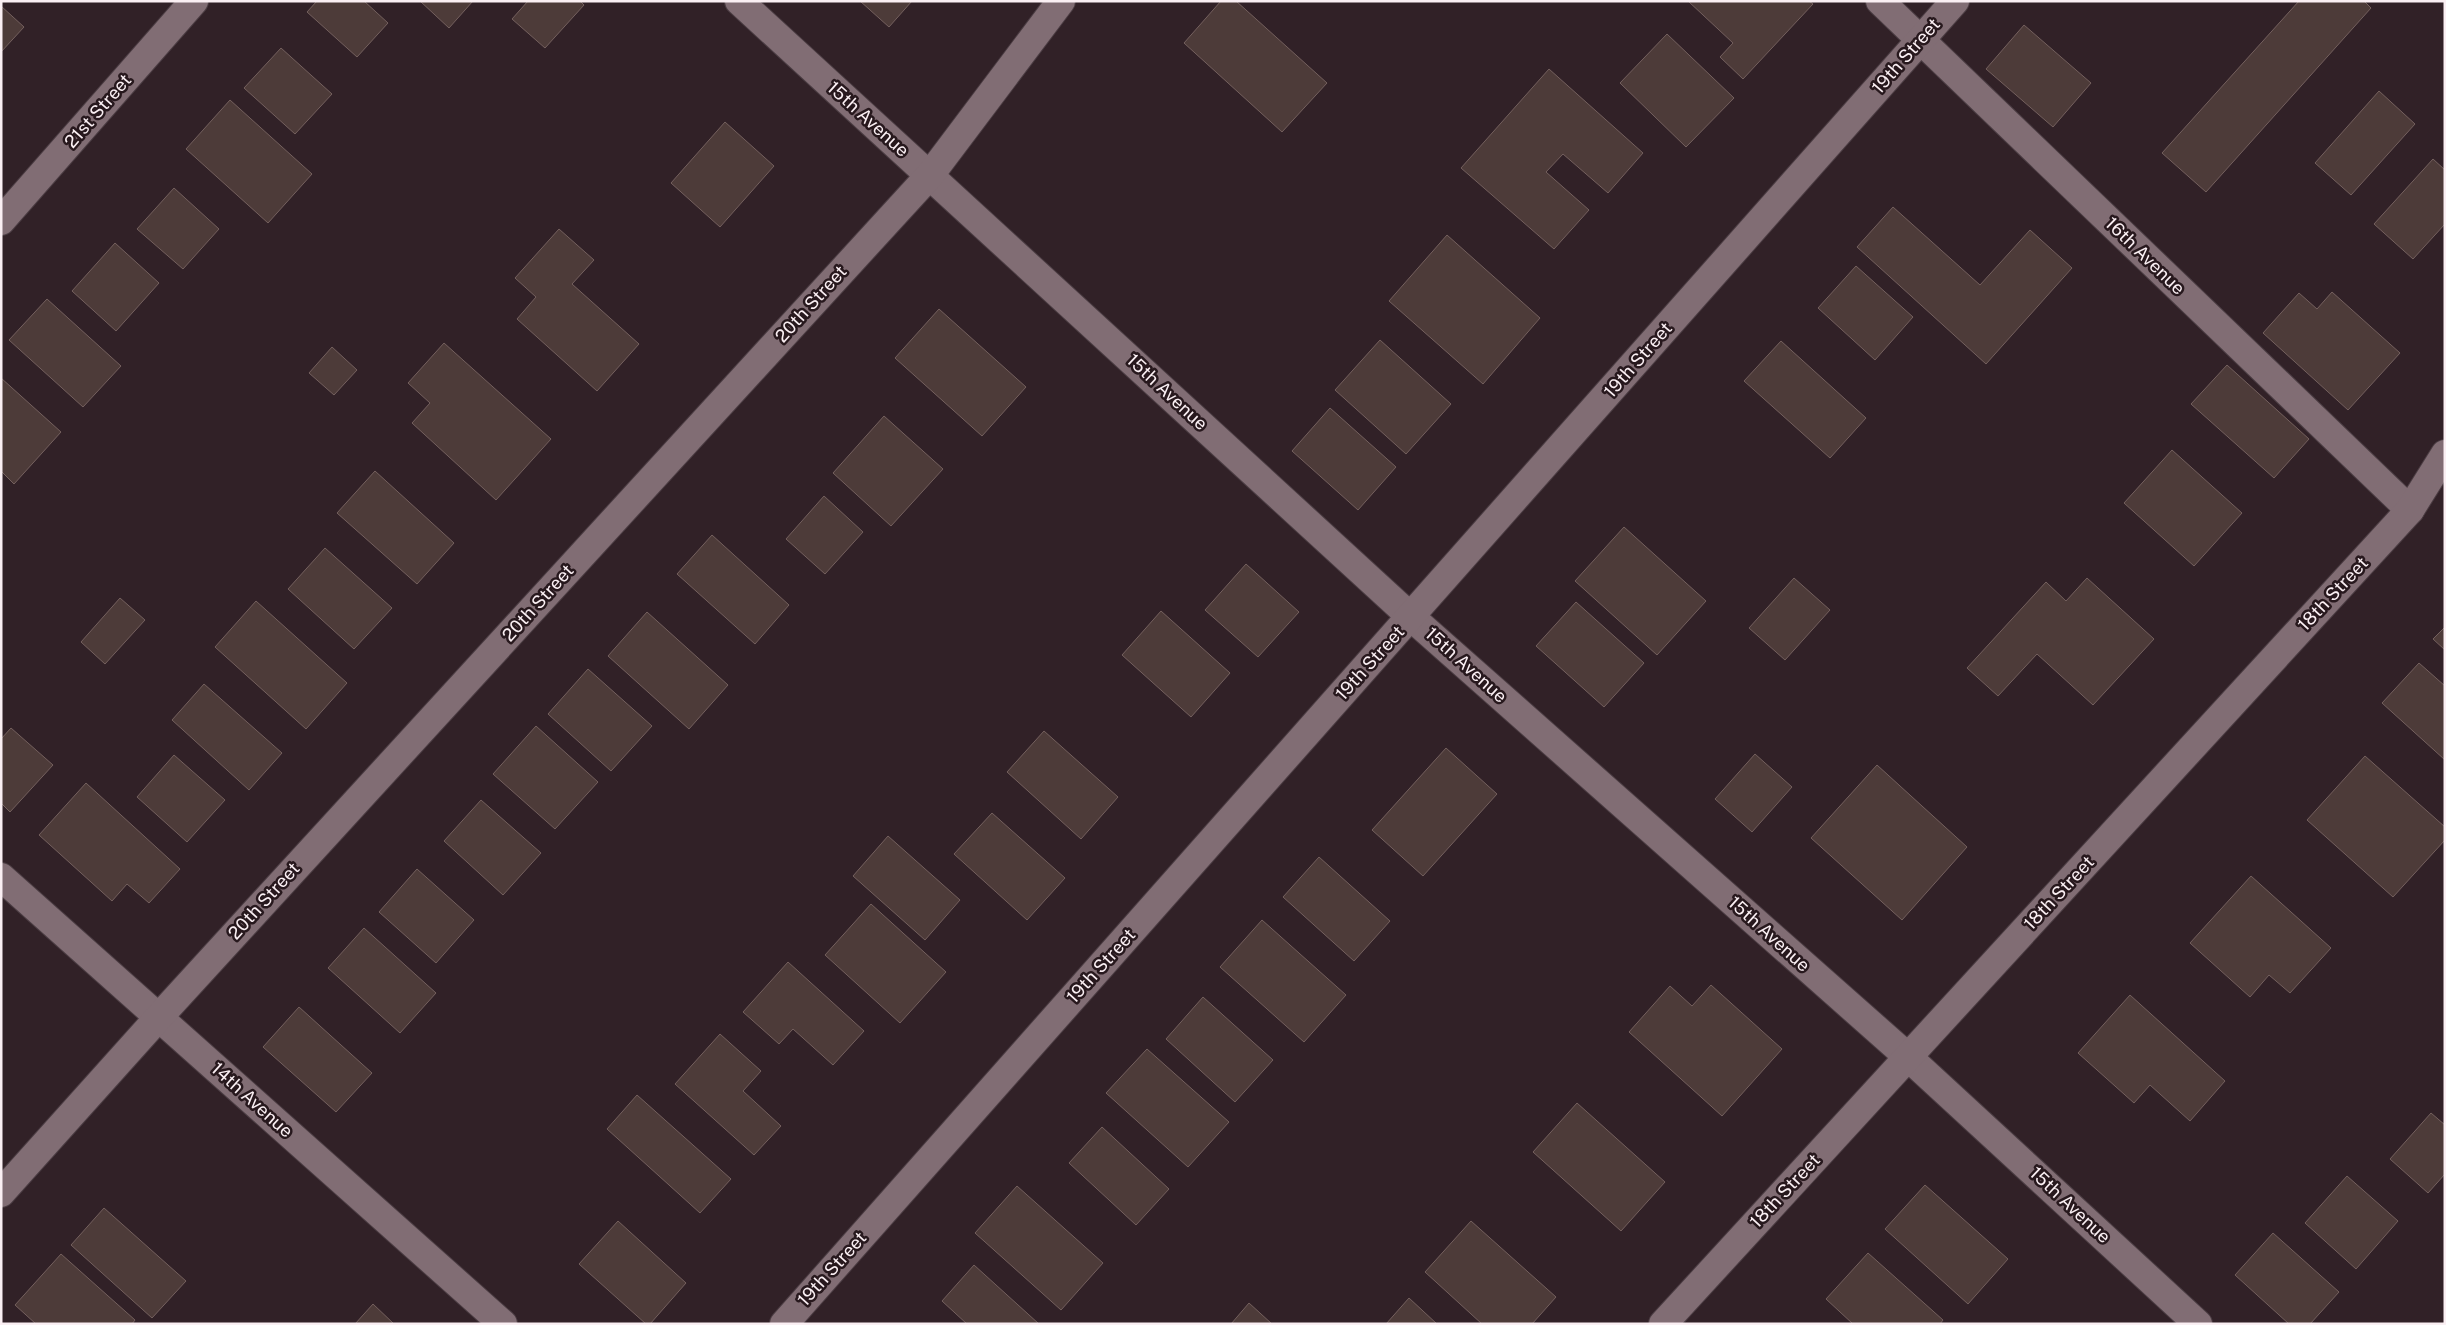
<svg xmlns="http://www.w3.org/2000/svg" width="2446" height="1325" viewBox="0 0 2446 1325" font-family="'Public Sans',sans-serif">
  <rect width="100%" height="100%" fill="#312127"/>
  <g fill="#4d3b39" stroke="#74605e">
    <path d="M 317,1 L 364,1 L 388,23 L 357,57 L 307,12 Z"/>
    <path d="M 420,1 L 473,1 L 449,28 Z"/>
    <path d="M 528,1 L 580,1 L 584,5 L 545,48 L 512,19 Z"/>
    <path d="M 860,1 L 912,1 L 889,27 Z"/>
    <path d="M 1221,1 L 1236,1 L 1327,83 L 1282,132 L 1184,43 Z"/>
    <path d="M 1688,1 L 1809,1 L 1813,4 L 1743,79 L 1720,57 L 1733,43 Z"/>
    <path d="M 2299,1 L 2364,1 L 2371,8 L 2206,192 L 2162,153 Z"/>
    <path d="M 1,6 L 24,27 L 1,52 Z"/>
    <path d="M 2024,25 L 2091,83 L 2053,127 L 1986,69 Z"/>
    <path d="M 1667,34 L 1734,98 L 1686,147 L 1620,83 Z"/>
    <path d="M 281,48 L 332,94 L 295,134 L 244,88 Z"/>
    <path d="M 1549,69 L 1643,153 L 1608,193 L 1563,154 L 1546,172 L 1589,210 L 1554,249 L 1461,168 Z"/>
    <path d="M 2379,91 L 2415,124 L 2351,195 L 2315,163 Z"/>
    <path d="M 230,100 L 312,174 L 268,223 L 186,149 Z"/>
    <path d="M 725,122 L 774,166 L 720,227 L 671,183 Z"/>
    <path d="M 2433,159 L 2445,170 L 2445,224 L 2413,259 L 2374,224 Z"/>
    <path d="M 174,188 L 219,229 L 183,269 L 137,229 Z"/>
    <path d="M 1893,207 L 1980,285 L 2030,230 L 2072,268 L 1986,364 L 1857,247 Z"/>
    <path d="M 559,229 L 594,260 L 572,284 L 639,344 L 597,391 L 517,319 L 536,297 L 515,278 Z"/>
    <path d="M 1447,235 L 1540,318 L 1483,384 L 1389,301 Z"/>
    <path d="M 115,243 L 159,283 L 116,331 L 72,291 Z"/>
    <path d="M 1856,266 L 1913,317 L 1875,360 L 1818,308 Z"/>
    <path d="M 2332,292 L 2400,353 L 2348,410 L 2263,333 L 2299,293 L 2317,309 Z"/>
    <path d="M 47,299 L 121,366 L 83,407 L 9,340 Z"/>
    <path d="M 939,309 L 1026,387 L 982,436 L 895,358 Z"/>
    <path d="M 1380,340 L 1451,404 L 1406,454 L 1335,390 Z"/>
    <path d="M 1781,341 L 1866,418 L 1830,458 L 1744,381 Z"/>
    <path d="M 444,343 L 551,439 L 496,500 L 412,423 L 430,403 L 408,383 Z"/>
    <path d="M 332,347 L 357,370 L 334,395 L 309,373 Z"/>
    <path d="M 2227,365 L 2309,439 L 2274,478 L 2191,404 Z"/>
    <path d="M 1,378 L 61,432 L 14,484 L 1,471 Z"/>
    <path d="M 1330,408 L 1396,467 L 1358,510 L 1292,451 Z"/>
    <path d="M 884,416 L 943,469 L 891,526 L 833,473 Z"/>
    <path d="M 2172,450 L 2242,513 L 2194,566 L 2124,503 Z"/>
    <path d="M 375,471 L 454,543 L 417,584 L 337,513 Z"/>
    <path d="M 824,496 L 863,532 L 825,574 L 786,539 Z"/>
    <path d="M 1624,527 L 1706,601 L 1657,655 L 1575,581 Z"/>
    <path d="M 712,535 L 789,605 L 755,644 L 677,574 Z"/>
    <path d="M 325,548 L 392,608 L 354,649 L 288,589 Z"/>
    <path d="M 1246,564 L 1299,612 L 1258,657 L 1205,610 Z"/>
    <path d="M 1794,578 L 1830,610 L 1785,660 L 1749,628 Z"/>
    <path d="M 2087,578 L 2154,639 L 2093,705 L 2037,654 L 1998,696 L 1967,668 L 2046,582 L 2066,601 Z"/>
    <path d="M 120,598 L 145,620 L 105,664 L 81,642 Z"/>
    <path d="M 256,601 L 347,683 L 306,729 L 215,647 Z"/>
    <path d="M 1576,602 L 1644,663 L 1604,707 L 1536,646 Z"/>
    <path d="M 1161,611 L 1230,673 L 1191,717 L 1122,655 Z"/>
    <path d="M 647,612 L 728,685 L 689,729 L 608,656 Z"/>
    <path d="M 2445,627 L 2445,650 L 2433,639 Z"/>
    <path d="M 2419,663 L 2445,686 L 2445,760 L 2382,703 Z"/>
    <path d="M 588,669 L 652,726 L 611,771 L 548,714 Z"/>
    <path d="M 204,684 L 282,753 L 249,790 L 172,720 Z"/>
    <path d="M 536,726 L 598,782 L 555,829 L 493,774 Z"/>
    <path d="M 11,728 L 53,765 L 10,812 L 1,803 L 1,739 Z"/>
    <path d="M 1044,731 L 1118,797 L 1081,839 L 1007,772 Z"/>
    <path d="M 1446,748 L 1497,794 L 1423,876 L 1372,830 Z"/>
    <path d="M 1755,754 L 1792,787 L 1752,832 L 1715,799 Z"/>
    <path d="M 174,755 L 225,800 L 187,842 L 137,797 Z"/>
    <path d="M 2365,756 L 2445,827 L 2445,840 L 2393,897 L 2307,820 Z"/>
    <path d="M 1877,765 L 1967,847 L 1902,920 L 1811,838 Z"/>
    <path d="M 86,783 L 180,869 L 149,903 L 127,884 L 112,901 L 39,835 Z"/>
    <path d="M 481,800 L 541,853 L 503,895 L 444,841 Z"/>
    <path d="M 992,813 L 1065,878 L 1027,920 L 954,854 Z"/>
    <path d="M 888,836 L 960,900 L 925,940 L 853,876 Z"/>
    <path d="M 1319,857 L 1390,921 L 1354,961 L 1283,897 Z"/>
    <path d="M 417,869 L 474,920 L 436,963 L 379,912 Z"/>
    <path d="M 2251,876 L 2331,948 L 2290,993 L 2269,975 L 2250,997 L 2190,943 Z"/>
    <path d="M 871,904 L 946,972 L 900,1023 L 825,955 Z"/>
    <path d="M 1262,920 L 1346,995 L 1304,1042 L 1220,967 Z"/>
    <path d="M 364,928 L 436,993 L 400,1033 L 328,968 Z"/>
    <path d="M 788,962 L 864,1031 L 833,1065 L 793,1029 L 779,1044 L 743,1012 Z"/>
    <path d="M 1711,985 L 1782,1049 L 1722,1116 L 1629,1032 L 1670,986 L 1692,1006 Z"/>
    <path d="M 2130,995 L 2225,1081 L 2190,1121 L 2150,1085 L 2134,1103 L 2078,1053 Z"/>
    <path d="M 1203,997 L 1273,1060 L 1235,1102 L 1166,1039 Z"/>
    <path d="M 299,1007 L 372,1073 L 336,1112 L 263,1047 Z"/>
    <path d="M 720,1034 L 761,1071 L 743,1091 L 781,1126 L 754,1155 L 675,1084 Z"/>
    <path d="M 1147,1049 L 1229,1122 L 1188,1167 L 1106,1093 Z"/>
    <path d="M 637,1095 L 731,1179 L 700,1213 L 607,1129 Z"/>
    <path d="M 1577,1103 L 1665,1182 L 1621,1231 L 1533,1152 Z"/>
    <path d="M 2431,1113 L 2445,1125 L 2445,1174 L 2428,1193 L 2390,1159 Z"/>
    <path d="M 1102,1127 L 1169,1189 L 1136,1225 L 1069,1163 Z"/>
    <path d="M 2347,1176 L 2398,1221 L 2356,1269 L 2305,1223 Z"/>
    <path d="M 1925,1185 L 2008,1259 L 1968,1304 L 1885,1229 Z"/>
    <path d="M 1017,1186 L 1103,1263 L 1061,1310 L 975,1233 Z"/>
    <path d="M 104,1208 L 186,1281 L 152,1318 L 71,1245 Z"/>
    <path d="M 618,1221 L 686,1283 L 650,1324 L 646,1324 L 579,1264 Z"/>
    <path d="M 1471,1221 L 1556,1297 L 1532,1324 L 1482,1324 L 1425,1272 Z"/>
    <path d="M 2273,1233 L 2339,1292 L 2310,1324 L 2289,1324 L 2235,1275 Z"/>
    <path d="M 1868,1253 L 1943,1320 L 1940,1324 L 1853,1324 L 1826,1299 Z"/>
    <path d="M 61,1254 L 135,1320 L 132,1324 L 36,1324 L 15,1305 Z"/>
    <path d="M 974,1265 L 1039,1324 L 967,1324 L 942,1301 Z"/>
    <path d="M 1409,1298 L 1437,1324 L 1386,1324 Z"/>
    <path d="M 1249,1303 L 1272,1324 L 1231,1324 Z"/>
    <path d="M 373,1304 L 394,1324 L 355,1324 Z"/>
  </g>
  <g fill="none" stroke-linecap="round" stroke-linejoin="round">
    <defs>
      <g id="minor">
        <path d="M 739,1 L 1411,617 L 1908,1057 L 2198,1324"/>
        <path d="M 1880,1 L 2410,510"/>
        <path d="M 1,221 L 194,1"/>
        <path d="M 1,877 L 503,1324"/>
        <path d="M 1,1193 L 159,1017 L 930,175 L 1061,1"/>
        <path d="M 784,1324 L 1955,1"/>
        <path d="M 1663,1324 L 2410,510 L 2445,454"/>
      </g>
    </defs>
    <use href="#minor" stroke="#4a3c42" stroke-width="30"/>
    <use href="#minor" stroke="#816d74" stroke-width="28"/>
  </g>
  <g text-anchor="middle" stroke-width="5" stroke-linejoin="round" paint-order="stroke">
    <g font-size="18" fill="#faeff3" stroke="#27181d">
      <text transform="translate(1906 56) rotate(-49)" y="6">19th Street</text>
      <text transform="translate(98 111) rotate(-49)" y="6">21st Street</text>
      <text transform="translate(868 119) rotate(42)" y="6">15th Avenue</text>
      <text transform="translate(2145 256) rotate(44)" y="6">16th Avenue</text>
      <text transform="translate(811 304) rotate(-48)" y="6">20th Street</text>
      <text transform="translate(1638 360) rotate(-49)" y="6">19th Street</text>
      <text transform="translate(1167 392) rotate(43)" y="6">15th Avenue</text>
      <text transform="translate(2333 594) rotate(-47)" y="6">18th Street</text>
      <text transform="translate(538 603) rotate(-48)" y="6">20th Street</text>
      <text transform="translate(1370 663) rotate(-48)" y="6">19th Street</text>
      <text transform="translate(1466 665) rotate(42)" y="6">15th Avenue</text>
      <text transform="translate(2059 893) rotate(-47)" y="6">18th Street</text>
      <text transform="translate(264 901) rotate(-48)" y="6">20th Street</text>
      <text transform="translate(1769 934) rotate(42)" y="6">15th Avenue</text>
      <text transform="translate(1101 966) rotate(-48)" y="6">19th Street</text>
      <text transform="translate(252 1100) rotate(42)" y="6">14th Avenue</text>
      <text transform="translate(1785 1191) rotate(-47)" y="6">18th Street</text>
      <text transform="translate(2070 1205) rotate(43)" y="6">15th Avenue</text>
      <text transform="translate(832 1269) rotate(-48)" y="6">19th Street</text>
    </g>
  </g>
  <rect width="2446" height="1325" fill="none" stroke="#faeff3" stroke-width="5"/>
</svg>
